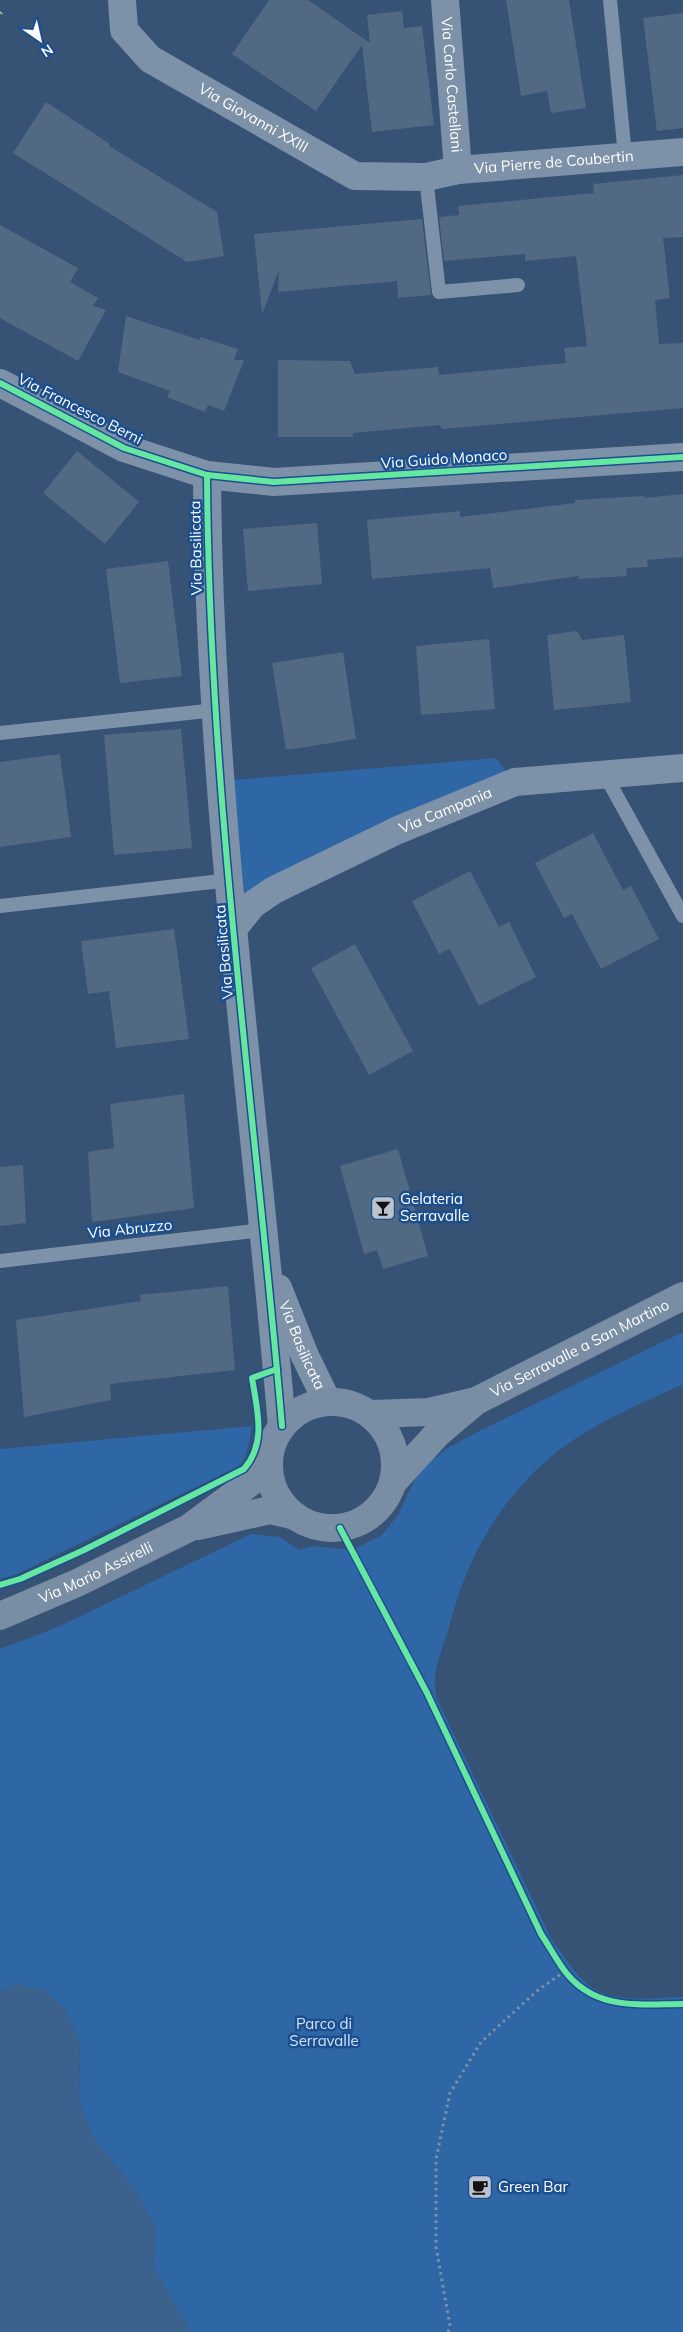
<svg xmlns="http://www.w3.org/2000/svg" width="683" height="2332" viewBox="0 0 683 2332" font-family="Mulish,sans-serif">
  <rect width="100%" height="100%" fill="#365274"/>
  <g fill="#2f66a5">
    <path d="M 496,758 L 515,782 L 398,830 L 234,928 L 221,781 Z"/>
    <path d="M 683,1332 L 683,1384 C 652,1399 620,1412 591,1429 C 519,1470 472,1540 451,1620 C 447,1637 439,1654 436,1671 C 434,1679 436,1689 436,1697 L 551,1938 C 562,1953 571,1969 585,1982 C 611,2006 651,1997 683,1997 L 683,2332 L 191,2332 L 153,2266 L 156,2226 L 131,2184 L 92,2136 L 79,2100 L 80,2041 L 15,1984 L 0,1992 L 0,1649 L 60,1626 L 251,1534 L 280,1537 L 299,1550 L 313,1546 L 352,1550 L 382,1535 L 398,1515 L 419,1471 L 446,1449 L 481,1430 Z"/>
    <path d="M 252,1426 L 246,1456 L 239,1466 L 17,1574 L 0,1579 L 0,1449 Z"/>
  </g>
  <path fill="#3b618d" d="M 15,1984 L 45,1990 L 66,2009 L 80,2041 L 79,2100 L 92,2136 L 131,2184 L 156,2226 L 153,2266 L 191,2332 L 0,2332 L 0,1992 Z"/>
  <g fill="#526984">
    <path d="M 269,0 L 308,0 L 370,43 L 367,15 L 402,11 L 404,28 L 422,26 L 434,125 L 372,132 L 362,45 L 316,111 L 232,54 Z"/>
    <path d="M 506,0 L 569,0 L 586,108 L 551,113 L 547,91 L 521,96 Z"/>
    <path d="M 683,13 L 683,128 L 657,131 L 643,18 Z"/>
    <path d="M 46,102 L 110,144 L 109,146 L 217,212 L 224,256 L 187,262 L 13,153 Z"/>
    <path d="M 683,175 L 683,237 L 663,238 L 670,298 L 655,300 L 659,344 L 683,343 L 683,408 L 442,429 L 440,425 L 353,433 L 353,437 L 278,437 L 278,360 L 350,361 L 355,374 L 438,367 L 439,375 L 566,363 L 564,348 L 587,346 L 576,256 L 525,261 L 525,254 L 444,261 L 439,217 L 459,215 L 458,206 L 594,193 L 593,184 Z"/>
    <path d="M 422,219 L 431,295 L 398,298 L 397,281 L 278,292 L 279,270 L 262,314 L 254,234 Z"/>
    <path d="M 0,225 L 78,268 L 70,282 L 98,298 L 93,306 L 106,310 L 78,361 L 0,318 Z"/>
    <path d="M 126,316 L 200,340 L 200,337 L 238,349 L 234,360 L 244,360 L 224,411 L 208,405 L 205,412 L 167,397 L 170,391 L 118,372 Z"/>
    <path d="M 77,451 L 139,502 L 105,544 L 43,493 Z"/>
    <path d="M 683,494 L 683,557 L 647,560 L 648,567 L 626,568 L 627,576 L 579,579 L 579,576 L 493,588 L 490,568 L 372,579 L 367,520 L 460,511 L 460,517 L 575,503 L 575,500 L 644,496 L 644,498 Z"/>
    <path d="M 317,523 L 322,584 L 248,591 L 243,529 Z"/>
    <path d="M 168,561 L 182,676 L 120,683 L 106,569 Z"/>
    <path d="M 577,631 L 582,640 L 624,635 L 631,702 L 554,710 L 547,635 Z"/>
    <path d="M 489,639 L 495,709 L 421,715 L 416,646 Z"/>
    <path d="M 343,652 L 356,739 L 286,750 L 272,663 Z"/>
    <path d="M 181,729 L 192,848 L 114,855 L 104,735 Z"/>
    <path d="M 60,754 L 71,837 L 0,847 L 0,762 Z"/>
    <path d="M 593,833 L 623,890 L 631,886 L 659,939 L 601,969 L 572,914 L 564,918 L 535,863 Z"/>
    <path d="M 470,871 L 499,927 L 509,922 L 536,977 L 479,1006 L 450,949 L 439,954 L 412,901 Z"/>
    <path d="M 174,929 L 189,1039 L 116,1048 L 109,991 L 88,994 L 81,941 Z"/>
    <path d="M 355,944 L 413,1051 L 369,1075 L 311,968 Z"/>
    <path d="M 184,1094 L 194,1208 L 92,1222 L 88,1152 L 114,1148 L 110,1104 Z"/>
    <path d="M 398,1149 L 428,1256 L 383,1269 L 377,1250 L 364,1254 L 340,1166 Z"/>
    <path d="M 23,1165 L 26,1223 L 0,1226 L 0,1167 Z"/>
    <path d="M 228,1286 L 235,1370 L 110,1384 L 111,1400 L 24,1417 L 16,1320 L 141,1301 L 140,1295 Z"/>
  </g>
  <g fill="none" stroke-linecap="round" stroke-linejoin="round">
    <path stroke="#7d92a8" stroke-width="3" stroke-dasharray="2.5 4" stroke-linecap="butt" d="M 448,2332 L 450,2326 L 436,2247 L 436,2159 L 450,2093 L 481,2042 L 537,1991 L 565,1971"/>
    <g stroke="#7d92a8" stroke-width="14">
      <path d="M 610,0 L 625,156"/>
      <path d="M 426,177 L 439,292 L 518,285"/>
      <path d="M 0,733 L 216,710"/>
      <path d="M 604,773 L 683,916"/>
      <path d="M 0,906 L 230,880"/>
      <path d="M 0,1261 L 263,1230"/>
    </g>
    <g stroke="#7d92a8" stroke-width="28">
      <path id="s1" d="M 122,0 L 124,30 L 150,59 L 355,176 L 426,177 L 458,170 L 683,152"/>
      <path id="s2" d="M 445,0 L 458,170"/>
      <path d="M 0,383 L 124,448 L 207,475 L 274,482 L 683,457"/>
      <path d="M 207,475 C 209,793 255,1110 282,1426"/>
      <path id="s3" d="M 234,928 L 252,905 L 274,890 L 398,830 L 515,782 L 683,768"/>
      <path id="s4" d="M 278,1288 L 305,1356 L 327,1401"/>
    </g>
    <g stroke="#798da4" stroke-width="28">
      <circle cx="332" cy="1465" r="63"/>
      <path d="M 371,1414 L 429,1412 L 472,1402"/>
      <path id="s5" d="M 394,1481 L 438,1433 L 476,1401 L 683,1296"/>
      <path d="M 198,1526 L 270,1510 L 295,1516"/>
      <path id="s6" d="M 0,1616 L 77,1583 L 189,1528 L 255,1479 L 269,1458"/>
    </g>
    <path stroke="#8de07e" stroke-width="5" stroke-dasharray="10 5" stroke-linecap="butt" d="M 0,13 L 1,12"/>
    <defs>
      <g id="cycleway">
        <path d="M 0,383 L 124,448 L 207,475 L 274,482 L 683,457"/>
        <path d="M 207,475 C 209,793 255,1110 282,1426"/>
        <path d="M 340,1528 L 427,1693 L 541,1934 C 549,1946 556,1959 564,1970 C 594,2011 639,2004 683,2004"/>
        <path d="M 0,1585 L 20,1579 L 84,1550 L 244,1469 C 267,1443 257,1409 252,1378 L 277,1369"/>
      </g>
    </defs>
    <use href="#cycleway" stroke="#1b4f8f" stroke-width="9"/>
    <use href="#cycleway" stroke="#66e7a1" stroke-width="6"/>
  </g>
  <defs>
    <symbol id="bar-square" viewBox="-11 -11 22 22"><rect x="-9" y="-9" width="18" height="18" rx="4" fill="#b9c2ce" stroke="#1b4f8f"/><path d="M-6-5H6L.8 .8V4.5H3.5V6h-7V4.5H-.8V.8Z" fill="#111"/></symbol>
    <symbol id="cafe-square" viewBox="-11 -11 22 22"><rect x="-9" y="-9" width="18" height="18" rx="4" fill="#b9c2ce" stroke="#1b4f8f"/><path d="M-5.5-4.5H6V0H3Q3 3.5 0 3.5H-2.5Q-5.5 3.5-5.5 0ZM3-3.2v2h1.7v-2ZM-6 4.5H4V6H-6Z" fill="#111"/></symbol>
  </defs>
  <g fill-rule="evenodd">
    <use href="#bar-square" x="369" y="1194" width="28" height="28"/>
    <use href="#cafe-square" x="466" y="2173" width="28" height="28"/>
  </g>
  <g text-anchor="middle" stroke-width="5" stroke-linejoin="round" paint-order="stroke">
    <g font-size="15" fill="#fff" stroke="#1b4f8f">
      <text dy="5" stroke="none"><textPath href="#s2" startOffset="85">Via Carlo Castellani</textPath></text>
      <text dy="5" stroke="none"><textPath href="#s1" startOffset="188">Via Giovanni XXIII</textPath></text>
      <text dy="5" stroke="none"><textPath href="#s1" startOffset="505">Via Pierre de Coubertin</textPath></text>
      <text transform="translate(80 409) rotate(27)" y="5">Via Francesco Berni</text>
      <text transform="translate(444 459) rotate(-4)" y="5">Via Guido Monaco</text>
      <text transform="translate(196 548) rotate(-91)" y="5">Via Basilicata</text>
      <text dy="5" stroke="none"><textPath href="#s3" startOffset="245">Via Campania</textPath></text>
      <text transform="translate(224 952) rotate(-95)" y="5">Via Basilicata</text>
      <text transform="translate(130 1229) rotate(-6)" y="5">Via Abruzzo</text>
      <text dy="5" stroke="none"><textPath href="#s4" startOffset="62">Via Basilicata</textPath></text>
      <text dy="5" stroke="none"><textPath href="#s5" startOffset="231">Via Serravalle a San Martino</textPath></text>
      <text dy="5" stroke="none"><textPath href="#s6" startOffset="105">Via Mario Assirelli</textPath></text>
    </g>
    <g font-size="15" fill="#fff" stroke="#1b4f8f" text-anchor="start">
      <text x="400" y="1204">Gelateria<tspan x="400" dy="17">Serravalle</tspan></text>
      <text x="498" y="2192">Green Bar</text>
    </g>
    <g font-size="15" fill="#cfe3fa" stroke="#1b4f8f">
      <text x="324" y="2029">Parco di<tspan x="324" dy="17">Serravalle</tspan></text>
    </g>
  </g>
  <g transform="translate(40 40) rotate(146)" stroke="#1b4f8f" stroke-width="4" paint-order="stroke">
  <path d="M0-4L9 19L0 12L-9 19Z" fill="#ffffff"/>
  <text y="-8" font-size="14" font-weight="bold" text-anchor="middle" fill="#ffffff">N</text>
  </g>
</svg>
